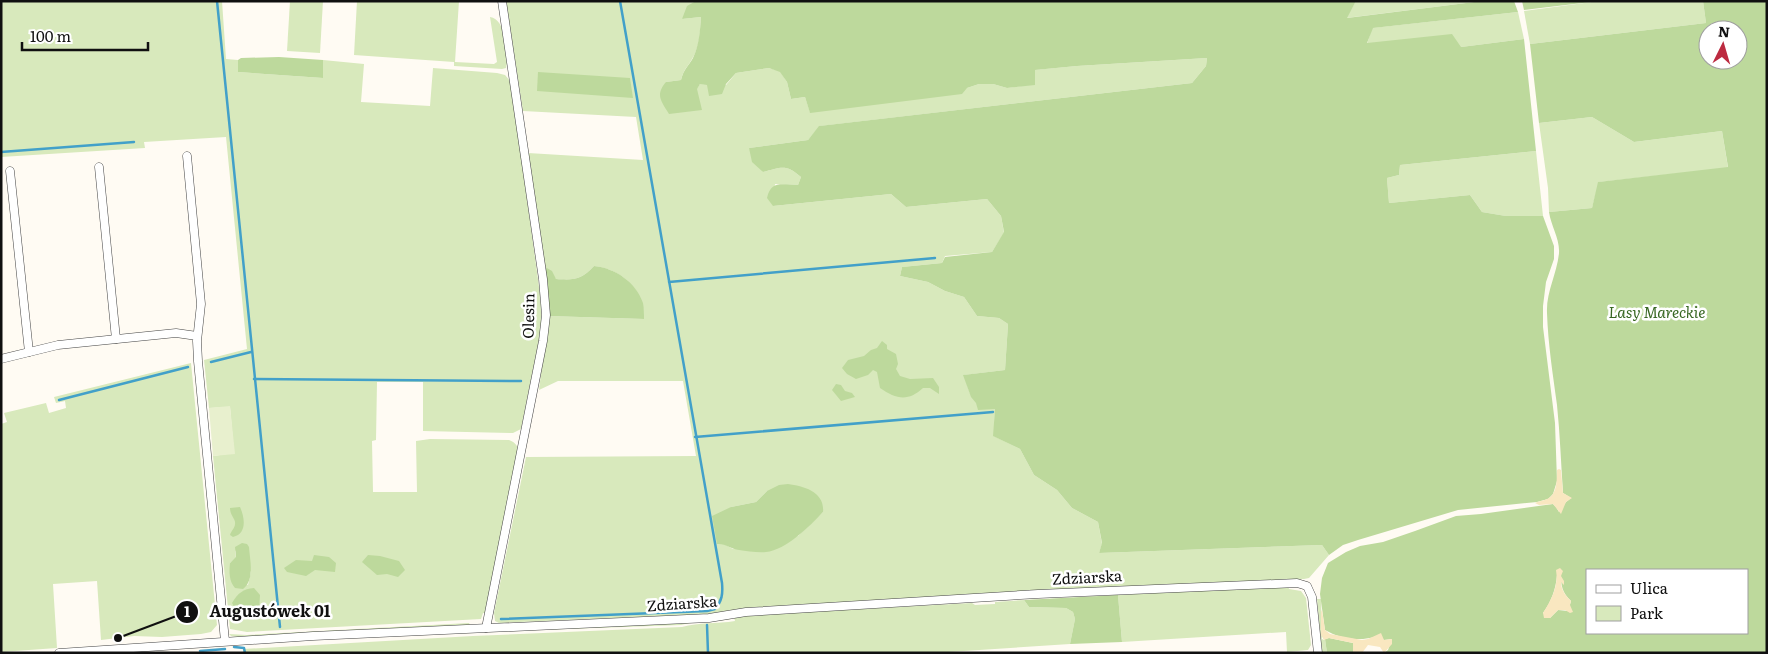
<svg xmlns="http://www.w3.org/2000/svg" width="1768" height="654" viewBox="0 0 1768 654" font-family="Literata,serif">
  <rect width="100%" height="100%" fill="#fffbf3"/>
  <g fill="#d8e9bc" fill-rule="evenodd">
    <path d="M 1,1 L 222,1 L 226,59 L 238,60 L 238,72 L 323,78 L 323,60 L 364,64 L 361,102 L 430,106 L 433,68 L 497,73 L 505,75 L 511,82 L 540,294 L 542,325 L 521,429 L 513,433 L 423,431 L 423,382 L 377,382 L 376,440 L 372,441 L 373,492 L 417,492 L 416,441 L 430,439 L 509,440 C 514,442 516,444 518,448 L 485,613 L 483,613 L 481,619 L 247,632 L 230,629 L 213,456 L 234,453 L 230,407 L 209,408 L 204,360 L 247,349 L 226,137 L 144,142 L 145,148 L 1,157 ZM 235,550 L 251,572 L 248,585 L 230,577 L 230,563 L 236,558 Z"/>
    <path d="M 290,1 L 323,1 L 320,53 L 287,51 Z"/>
    <path d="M 357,1 L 459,1 L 455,62 L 494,64 L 497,62 L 490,17 C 507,20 505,49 507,63 L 506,68 L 502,69 L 454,66 L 454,62 L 354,55 Z"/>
    <path d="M 506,1 L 696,1 L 682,19 L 701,17 C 700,31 700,47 692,59 C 687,68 684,68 681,80 L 666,82 L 697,88 L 700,84 L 726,85 L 736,73 L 769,68 L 780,71 L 787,82 L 791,99 L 805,97 L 810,112 L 967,88 L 979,84 L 993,84 L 1007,88 L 1035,84 L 1034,70 L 1077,66 L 1207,58 L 1206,66 L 1192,83 L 820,126 L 808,140 L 749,148 L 763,172 C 782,167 786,164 801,177 L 798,185 L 775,184 L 773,206 L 891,194 L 906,207 L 987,199 L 1001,216 L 1004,233 L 992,252 L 945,256 L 942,263 L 902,267 L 900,276 L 928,282 L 945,291 L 964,297 L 977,316 L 999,318 L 1008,324 L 1005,370 L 964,375 C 972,400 970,401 995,409 L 994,436 L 1020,449 L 1034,475 L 1057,490 L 1072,508 L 1098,522 L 1102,544 L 1099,553 L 1322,545 L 1329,555 L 1309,578 L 1304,579 L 1147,586 L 711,614 L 499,623 L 495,621 L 494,613 L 526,457 L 696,456 L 683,381 L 558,381 L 539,390 L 548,316 L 644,319 C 645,291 622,269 594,266 C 581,280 575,280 556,279 L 545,267 L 528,153 L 643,160 L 636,117 L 523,111 ZM 767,491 L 823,512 L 798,536 L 733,549 L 722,543 L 731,507 L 756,502 Z"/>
    <path d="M 1356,1 L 1482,1 L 1346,18 Z"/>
    <path d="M 1599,1 L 1703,1 L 1706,23 L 1530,44 L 1524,11 Z"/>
    <path d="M 1518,12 L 1524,39 L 1461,47 L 1367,44 L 1372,28 Z"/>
    <path d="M 1592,117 L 1634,142 L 1722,131 L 1728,168 L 1599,182 L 1592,208 L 1549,212 L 1548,188 L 1539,123 Z"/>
    <path d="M 1536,151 L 1543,216 L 1506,216 L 1482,212 L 1470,195 L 1389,203 L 1387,178 L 1399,175 L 1400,165 Z"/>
    <path d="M 191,363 L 217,625 L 211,632 L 201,634 L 162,637 L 134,636 L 101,640 L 97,581 L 53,584 L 57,648 L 1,652 L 1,424 L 7,422 L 4,413 L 46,403 L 49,413 L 66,408 L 65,401 L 56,403 L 54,397 Z"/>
    <path d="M 1288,586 L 1289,589 L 1301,591 L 1306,598 L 1311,645 L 1308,650 L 1287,652 L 1286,632 L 1122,642 L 1118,595 Z"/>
    <path d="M 1317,599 L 1321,599 L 1322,639 L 1324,640 L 1325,639 L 1327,653 L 1322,653 Z"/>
    <path d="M 1024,600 L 1029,607 L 1066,608 L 1073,612 L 1075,619 L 1070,644 L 933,653 L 243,653 L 243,649 L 473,636 L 682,627 C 699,622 717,624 735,621 L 734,617 L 755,615 L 972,603 L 975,605 L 995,604 L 995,602 Z"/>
    <path d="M 731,618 L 731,619 C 714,622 697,620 681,625 L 476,632 Z"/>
    <path d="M 469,623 L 470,625 L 239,637 L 231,636 L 229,634 L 247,635 Z"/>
  </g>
  <g fill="#bdd99c" fill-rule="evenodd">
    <path d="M 696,1 L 1356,1 L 1347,18 L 1482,1 L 1514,1 L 1518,12 L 1373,28 L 1367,43 L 1452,34 L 1461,47 L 1524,39 L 1536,151 L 1400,165 L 1399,175 L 1387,178 L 1389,203 L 1470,195 L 1482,212 L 1506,216 L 1543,216 L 1554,246 L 1554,259 L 1546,282 L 1543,306 L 1543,327 L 1555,423 L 1557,481 L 1553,494 L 1548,499 L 1537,502 L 1458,510 L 1358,540 L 1343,545 L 1329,555 L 1322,545 L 1099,553 L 1102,543 L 1098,522 L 1072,508 L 1057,490 L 1034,475 L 1020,449 L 993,436 L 995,409 L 978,410 L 976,403 L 971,397 L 963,375 L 1005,370 L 1008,324 L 999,318 L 977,316 L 964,297 L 945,291 L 928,282 L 900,276 L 902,267 L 942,263 L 945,257 L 992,252 L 1004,232 L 1001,216 L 987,199 L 906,207 L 891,194 L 773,206 L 767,198 C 771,180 782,185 798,185 L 801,177 C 786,164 782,167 763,172 L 752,162 L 749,148 L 808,140 L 819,126 L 1192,83 L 1206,66 L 1207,58 L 1077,66 L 1035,70 L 1035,85 L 1007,88 L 993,84 L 979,84 L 967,88 L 962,94 L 810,113 L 805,97 L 791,99 L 787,82 L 780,72 L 769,68 L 736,73 L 726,84 L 722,94 L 709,96 L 707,85 L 700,84 L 697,89 L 702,110 L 669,114 C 661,101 655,95 666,82 L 681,80 C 684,68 688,67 693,58 C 699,46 700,31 701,17 L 682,19 L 687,6 Z"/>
    <path d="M 1522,1 L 1599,1 L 1524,10 Z"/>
    <path d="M 1703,1 L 1767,1 L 1767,653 L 1384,653 L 1388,650 L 1392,639 L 1384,640 L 1377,636 C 1360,642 1341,639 1325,630 L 1320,594 L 1322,578 L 1328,563 L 1346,552 L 1360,546 L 1383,542 L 1415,531 L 1456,516 L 1481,514 L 1553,504 L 1556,507 L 1559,512 L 1566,502 L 1571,498 L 1563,493 C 1561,464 1560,434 1557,405 C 1553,375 1548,344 1547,313 C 1546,292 1557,274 1559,253 C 1560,239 1551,226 1549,212 L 1592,208 L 1598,182 L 1728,167 L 1722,131 L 1634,142 L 1592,117 L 1539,123 L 1530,44 L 1706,23 ZM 1708,30 L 1738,30 L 1738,60 L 1708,60 ZM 1587,570 L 1747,570 L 1747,633 L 1587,633 ZM 1561,574 C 1561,586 1562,592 1571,601 L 1568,611 L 1558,610 L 1550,618 L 1543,613 C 1551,602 1556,589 1557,575 Z"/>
    <path d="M 279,57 L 323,60 L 323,78 L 238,72 L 238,60 L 241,58 Z"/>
    <path d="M 538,72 L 630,78 L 633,98 L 537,91 Z"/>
    <path d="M 594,266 C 615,268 636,282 643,303 C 644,308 644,314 644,319 L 548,316 L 548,296 L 545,267 L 552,271 L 556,279 C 575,280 581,280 594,266 Z"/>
    <path d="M 882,341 L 887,345 L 887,349 L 896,354 L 898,364 L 896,369 L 900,376 L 910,379 L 933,378 L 939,387 L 939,394 L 930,388 L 923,388 C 908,402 896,399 880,388 L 877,372 L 873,370 L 868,375 L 856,379 L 847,374 L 842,368 L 848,360 L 864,356 L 871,350 L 877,348 Z"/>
    <path d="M 836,384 L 841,385 L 845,391 L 852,393 L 855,397 L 841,401 L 832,390 Z"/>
    <path d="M 788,484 C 804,486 825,492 823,512 C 810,526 786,550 766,552 C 758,553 747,551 739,550 C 731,549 725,543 717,544 L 712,516 L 731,507 L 756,502 L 767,491 L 779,485 Z"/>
    <path d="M 240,507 C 245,518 247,534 233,537 L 230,535 C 231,531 235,528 235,524 C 236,519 230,516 230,508 Z"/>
    <path d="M 242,543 L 247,544 L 249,547 C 250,561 255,580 243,589 L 235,588 C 229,581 229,572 230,563 L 236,557 L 235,547 Z"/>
    <path d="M 314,555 L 329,557 L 336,563 L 335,572 L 315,570 L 306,576 L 287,572 L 284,568 L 296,560 L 312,561 Z"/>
    <path d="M 368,555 L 380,556 L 399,561 L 405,570 L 398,577 L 387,574 L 377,575 L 362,562 Z"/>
    <path d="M 254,588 L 260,595 L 259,612 L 256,615 C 246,616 236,612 232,603 C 238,593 243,589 254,588 Z"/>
    <path d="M 1118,595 L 1122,642 L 1070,644 L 1075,619 L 1073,612 L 1066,608 L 1029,607 L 1024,600 Z"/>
    <path d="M 1329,638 L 1353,643 L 1353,653 L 1327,653 L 1325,639 Z"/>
  </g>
  <g fill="#f9e7c0">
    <path d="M 1559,469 L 1561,470 L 1563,493 L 1572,498 L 1566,502 L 1561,514 L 1553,504 L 1539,505 L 1535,503 C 1539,501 1543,501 1547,499 C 1557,495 1557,480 1557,470 Z"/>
    <path d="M 1560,568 L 1563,571 L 1561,576 L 1564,581 L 1564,585 L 1561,582 C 1561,590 1566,596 1571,601 L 1570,605 L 1573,612 L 1570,613 L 1565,610 L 1558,610 L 1550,618 L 1544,618 L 1543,613 C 1551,601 1559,585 1556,570 Z"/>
    <path d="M 1322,610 L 1325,630 L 1330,634 L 1362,640 L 1368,639 L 1381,633 L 1384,640 L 1392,639 L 1392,644 L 1384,653 L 1380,647 L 1368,645 L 1362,653 L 1353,653 L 1353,643 L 1329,638 L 1324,640 L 1321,635 L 1321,612 Z"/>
  </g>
  <path fill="#e8f0ce" d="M 230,406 L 235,454 L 213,456 L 209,408 Z"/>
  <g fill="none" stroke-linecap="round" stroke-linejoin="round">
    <g stroke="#42a0c9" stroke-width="2.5">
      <path d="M 217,1 L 280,627"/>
      <path d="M 1,152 L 134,142"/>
      <path d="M 669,282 L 935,258"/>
      <path d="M 211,362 L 251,352"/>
      <path d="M 254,379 L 521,381"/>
      <path d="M 59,400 L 188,367"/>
      <path d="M 695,437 L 993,412"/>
      <path d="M 501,619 L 707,611 L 715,609 C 722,601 723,594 722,583 L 620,1"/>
      <path d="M 707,625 L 708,653"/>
      <path d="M 234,647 L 244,648 L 245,653"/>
      <path d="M 200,651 L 225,649"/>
    </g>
    <defs>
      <g id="street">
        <path d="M 187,156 L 201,304 L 197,341 L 198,361 L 225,641"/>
        <path d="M 99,167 L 116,339"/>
        <path d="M 10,171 L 29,352"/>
        <path d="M 1,359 L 58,345 L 176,333 L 197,336"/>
        <path d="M 486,628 L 543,341 L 546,315 L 543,279 L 502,1"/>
        <path d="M 59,653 L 313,636 L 709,618 L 746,612 L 1038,594 L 1297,583 L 1307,586 L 1312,597 L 1318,653"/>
      </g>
    </defs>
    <use href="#street" stroke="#434343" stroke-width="9"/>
    <use href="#street" stroke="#fff" stroke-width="8"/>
  </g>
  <g text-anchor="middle" stroke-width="5" stroke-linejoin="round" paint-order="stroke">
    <g font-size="15" font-style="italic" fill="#366621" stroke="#fff">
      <text x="1657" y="318">Lasy Mareckie</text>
    </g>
    <g font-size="15" fill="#101010" stroke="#fff">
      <text transform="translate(529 316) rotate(-89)" y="5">Olesin</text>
      <text transform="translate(1087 578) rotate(-3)" y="5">Zdziarska</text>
      <text transform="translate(682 604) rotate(-4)" y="5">Zdziarska</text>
    </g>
  </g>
  <path fill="none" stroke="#101010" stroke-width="2" d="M118 638L187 612"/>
  <g fill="#101010" stroke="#fff" stroke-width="2">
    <circle cx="118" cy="638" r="5"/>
    <circle cx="187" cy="612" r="12"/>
  </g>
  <g font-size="15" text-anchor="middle" font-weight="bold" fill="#fff">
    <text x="187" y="617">1</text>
  </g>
  <g font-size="16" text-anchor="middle" font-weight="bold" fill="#101010" stroke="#fff" stroke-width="5" stroke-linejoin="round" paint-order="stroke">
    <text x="270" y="617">Augustówek 01</text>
  </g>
  <rect width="1768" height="654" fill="none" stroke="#101010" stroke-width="5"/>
  <rect x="1586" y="569" width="162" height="65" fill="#ffffff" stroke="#9f9f9f"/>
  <rect x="1596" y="585" width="25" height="8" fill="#ffffff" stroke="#9f9f9f"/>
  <text x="1630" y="594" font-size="15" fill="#101010">Ulica</text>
  <rect x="1596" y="606" width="25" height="15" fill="#d8e9bc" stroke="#9f9f9f"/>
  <text x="1630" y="619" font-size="15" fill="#101010">Park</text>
  <g transform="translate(1723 45) rotate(5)"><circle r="24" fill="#ffffff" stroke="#9f9f9f"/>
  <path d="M0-4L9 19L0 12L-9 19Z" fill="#bc2b40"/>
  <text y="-8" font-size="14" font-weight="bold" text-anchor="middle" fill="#101010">N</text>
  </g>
  <path d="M22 42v8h126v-8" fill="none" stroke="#101010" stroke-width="2.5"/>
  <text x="30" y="42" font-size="15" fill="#101010" stroke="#ffffff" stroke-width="4" paint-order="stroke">100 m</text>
</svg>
